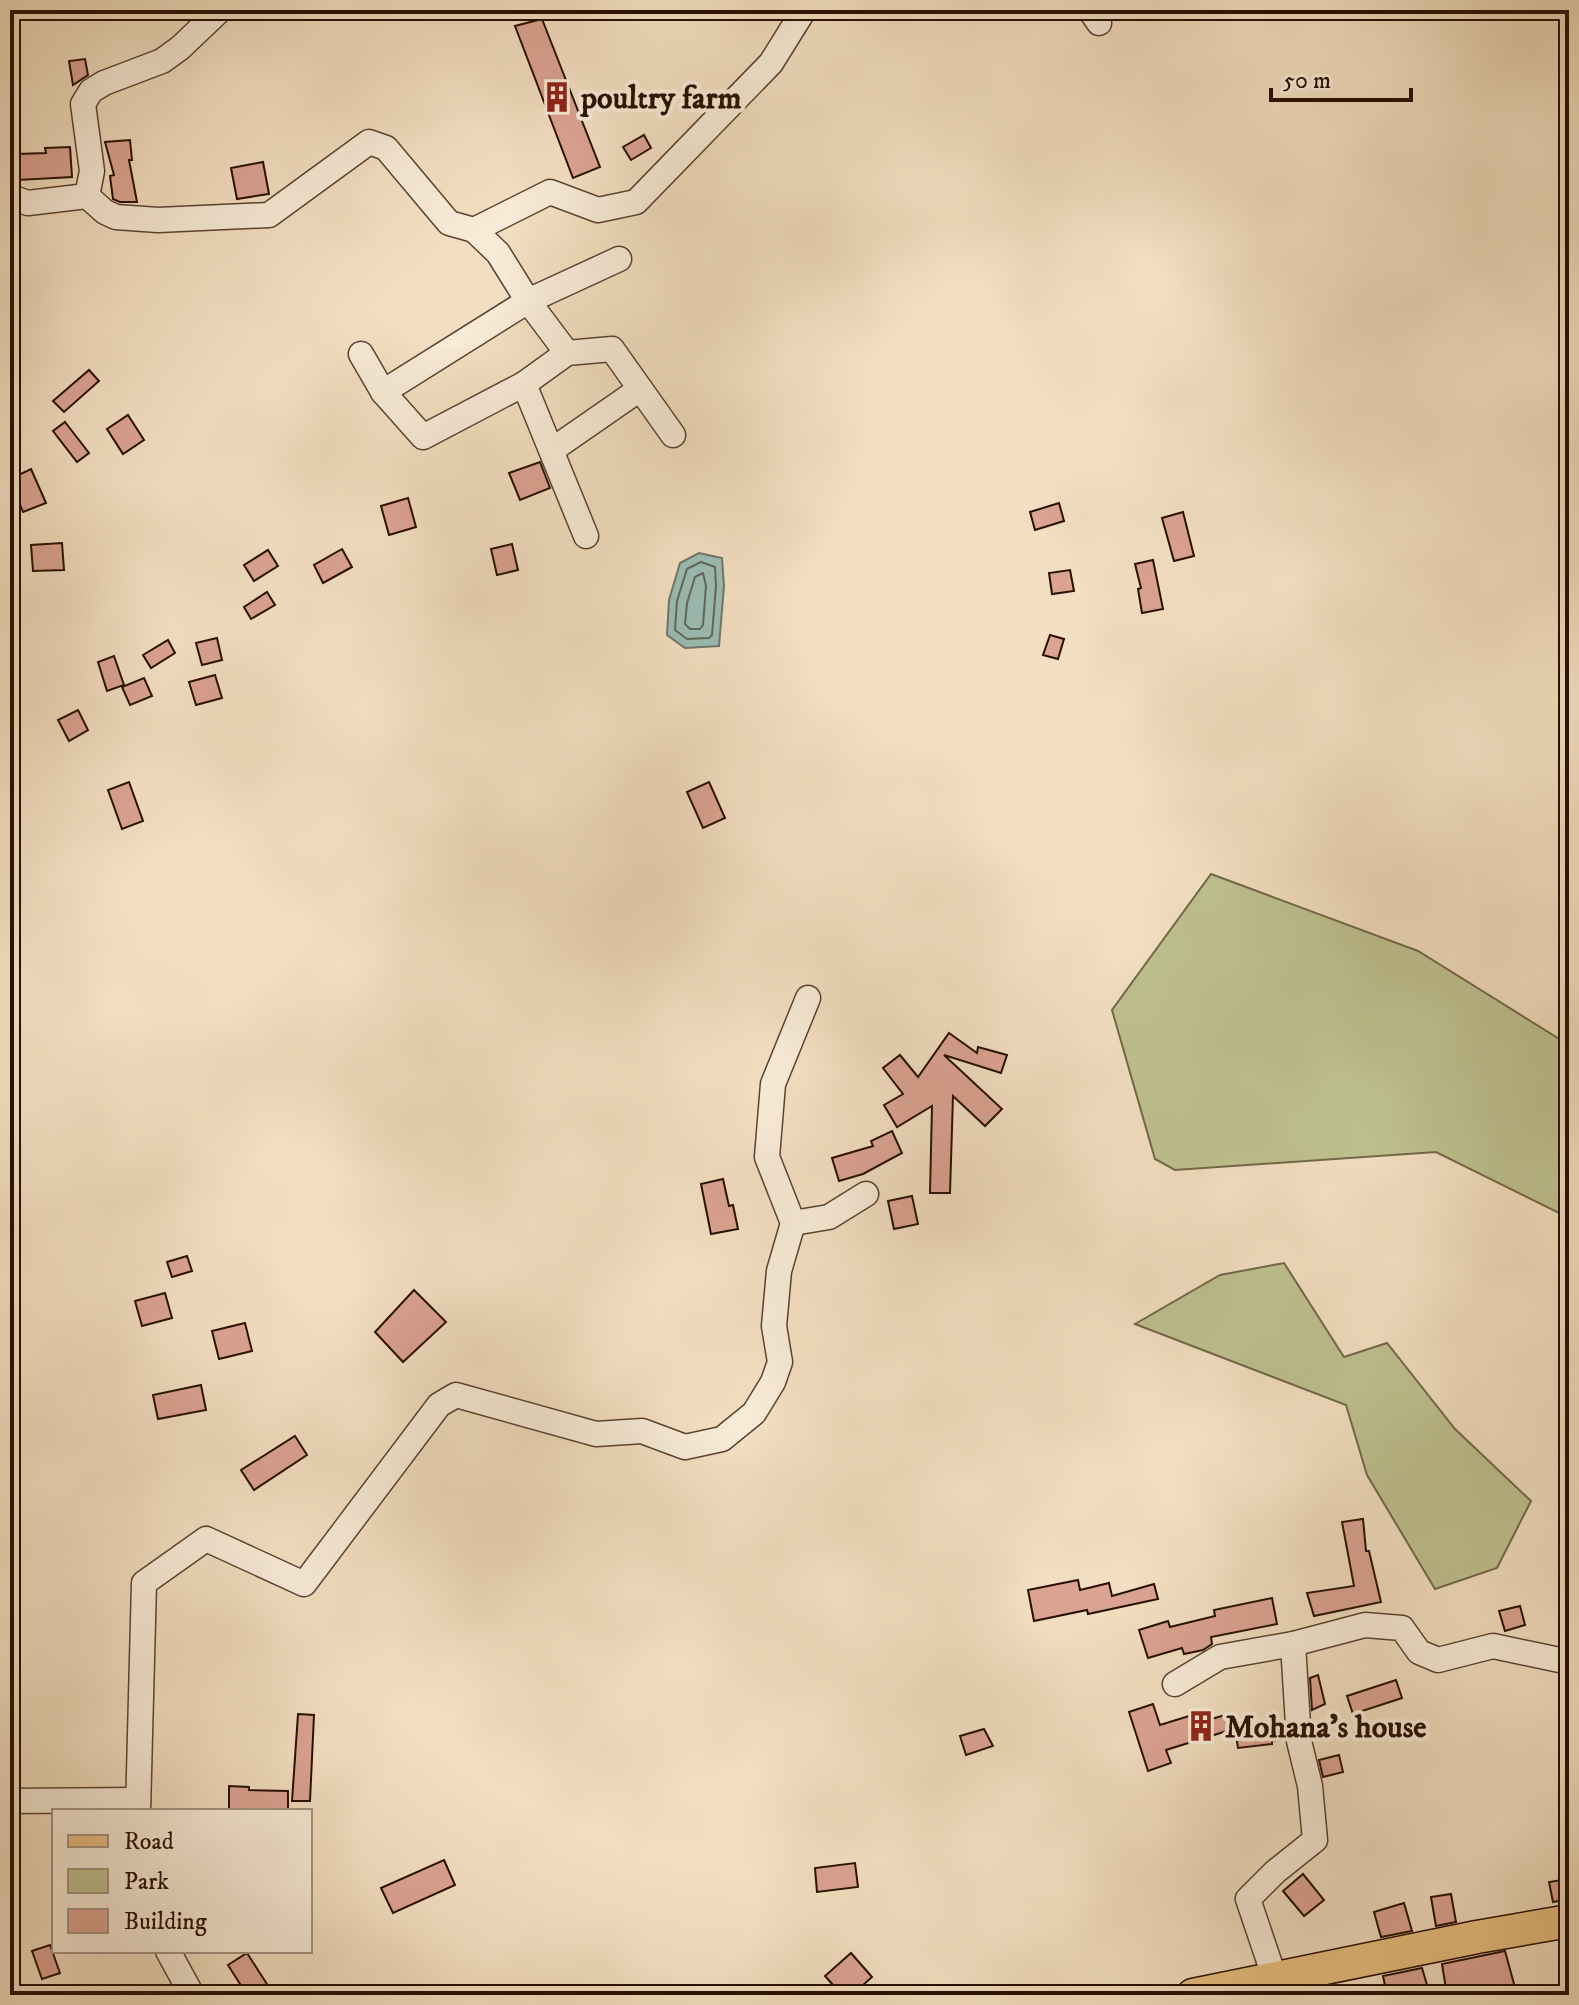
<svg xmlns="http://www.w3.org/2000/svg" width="1579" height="2005" viewBox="0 0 1579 2005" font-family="'IM FELL DW Pica',serif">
  <rect width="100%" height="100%" fill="#f2dec0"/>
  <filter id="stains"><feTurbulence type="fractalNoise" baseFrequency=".0025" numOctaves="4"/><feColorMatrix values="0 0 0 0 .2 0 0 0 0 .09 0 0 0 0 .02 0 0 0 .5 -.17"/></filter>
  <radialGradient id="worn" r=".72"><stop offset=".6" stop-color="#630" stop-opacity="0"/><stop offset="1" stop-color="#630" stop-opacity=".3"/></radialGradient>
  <g fill="#bec090" stroke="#726848" stroke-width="2">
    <path d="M 1211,874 L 1418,951 L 1569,1045 L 1569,1218 L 1436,1152 L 1175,1170 L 1155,1159 L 1112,1010 Z"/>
    <path d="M 1284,1263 L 1344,1357 L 1387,1343 L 1455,1429 L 1531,1501 L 1497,1568 L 1435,1589 L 1367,1475 L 1346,1405 L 1135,1324 L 1220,1275 Z"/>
  </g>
  <path fill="#9bbcb4" stroke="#6d776c" stroke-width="2" d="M 699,553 L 722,558 L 724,586 L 719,646 L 685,648 L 667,635 L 669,600 L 680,563 Z"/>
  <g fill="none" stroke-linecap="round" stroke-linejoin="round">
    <g stroke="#61665a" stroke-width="2">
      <path d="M 701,562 L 715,567 L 716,586 L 712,635 L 709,638 L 687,639 L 675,630 L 677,601 L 687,569 Z"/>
      <path d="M 703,573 L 706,586 L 703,625 L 700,629 L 690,629 L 685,624 L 687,603 L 695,577 Z"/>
    </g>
  </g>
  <g fill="#dba392" stroke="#270f01" stroke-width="2">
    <path d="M 542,19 L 600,167 L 573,178 L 515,26 Z"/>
    <path d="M 85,59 L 88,75 L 73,85 L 69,61 Z"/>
    <path d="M 644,135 L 651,148 L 631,160 L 623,147 Z"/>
    <path d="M 130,140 L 132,160 L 129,160 L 137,202 L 120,202 L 113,199 L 110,176 L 114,175 L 105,142 Z"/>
    <path d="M 70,147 L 72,177 L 18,180 L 17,154 L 46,153 L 45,148 Z"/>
    <path d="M 263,162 L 269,194 L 237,199 L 231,168 Z"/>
    <path d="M 89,370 L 99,381 L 64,412 L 53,401 Z"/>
    <path d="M 128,415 L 144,440 L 123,454 L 107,429 Z"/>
    <path d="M 65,422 L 89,453 L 77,462 L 53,431 Z"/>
    <path d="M 540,462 L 550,488 L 520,500 L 509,473 Z"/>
    <path d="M 31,469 L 46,503 L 23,512 L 10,479 Z"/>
    <path d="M 408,498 L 416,527 L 389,535 L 381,506 Z"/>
    <path d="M 1059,503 L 1064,521 L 1035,530 L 1030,512 Z"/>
    <path d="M 1183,512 L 1194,556 L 1174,561 L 1162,518 Z"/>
    <path d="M 62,543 L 64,570 L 33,571 L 31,545 Z"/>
    <path d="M 512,544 L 518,570 L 497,575 L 491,549 Z"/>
    <path d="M 342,549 L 352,567 L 323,583 L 314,565 Z"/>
    <path d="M 268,550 L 278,566 L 254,581 L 244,565 Z"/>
    <path d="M 1153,560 L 1163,609 L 1142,613 L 1138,589 L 1141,588 L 1135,564 Z"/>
    <path d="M 1070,570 L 1074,591 L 1052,594 L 1049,573 Z"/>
    <path d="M 267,592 L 275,605 L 251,619 L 244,607 Z"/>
    <path d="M 1050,635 L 1064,639 L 1058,659 L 1043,655 Z"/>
    <path d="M 217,638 L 222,660 L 202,665 L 196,643 Z"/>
    <path d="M 168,640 L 175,653 L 151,668 L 143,655 Z"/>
    <path d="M 114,656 L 124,685 L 107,691 L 98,662 Z"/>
    <path d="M 215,675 L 222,698 L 196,705 L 189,682 Z"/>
    <path d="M 144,678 L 152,696 L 130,705 L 122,687 Z"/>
    <path d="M 78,710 L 88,730 L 69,741 L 58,720 Z"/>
    <path d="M 129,782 L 143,821 L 122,829 L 108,790 Z"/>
    <path d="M 709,782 L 725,818 L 703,828 L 687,792 Z"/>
    <path d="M 949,1033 L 977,1053 L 978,1047 L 1007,1055 L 1001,1073 L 944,1055 L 1002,1109 L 985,1126 L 953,1096 L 950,1193 L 930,1193 L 932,1106 L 897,1127 L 884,1105 L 903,1094 L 883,1068 L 900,1055 L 918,1077 Z"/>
    <path d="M 892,1131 L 902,1153 L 863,1174 L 839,1181 L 832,1158 L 873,1146 L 871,1141 Z"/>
    <path d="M 723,1179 L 729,1206 L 733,1205 L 738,1229 L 711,1234 L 701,1184 Z"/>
    <path d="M 912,1196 L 918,1224 L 894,1229 L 888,1201 Z"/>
    <path d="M 187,1256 L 192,1271 L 172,1277 L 167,1262 Z"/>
    <path d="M 414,1290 L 446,1322 L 403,1362 L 375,1332 Z"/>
    <path d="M 165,1293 L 172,1318 L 142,1326 L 135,1301 Z"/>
    <path d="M 245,1323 L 252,1351 L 219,1359 L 212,1331 Z"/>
    <path d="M 201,1385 L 206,1410 L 158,1419 L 153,1395 Z"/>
    <path d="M 295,1436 L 307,1455 L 254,1490 L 241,1470 Z"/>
    <path d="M 1363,1519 L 1366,1551 L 1369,1551 L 1381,1602 L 1314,1616 L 1307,1593 L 1354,1586 L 1342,1522 Z"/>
    <path d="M 1078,1580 L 1080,1590 L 1109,1583 L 1112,1596 L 1154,1584 L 1158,1599 L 1088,1614 L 1087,1610 L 1034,1621 L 1028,1590 Z"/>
    <path d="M 1272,1598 L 1277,1624 L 1211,1637 L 1212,1644 L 1203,1650 L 1184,1654 L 1182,1648 L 1148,1658 L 1139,1630 L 1168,1621 L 1170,1627 L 1215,1616 L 1214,1610 Z"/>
    <path d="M 1520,1606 L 1525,1625 L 1505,1631 L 1499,1611 Z"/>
    <path d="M 1318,1675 L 1325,1704 L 1312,1710 L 1310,1678 Z"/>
    <path d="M 1396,1680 L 1402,1698 L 1353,1714 L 1347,1696 Z"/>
    <path d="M 1153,1704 L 1160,1725 L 1202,1712 L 1205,1721 L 1225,1715 L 1230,1730 L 1166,1750 L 1171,1763 L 1148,1771 L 1129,1712 Z"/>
    <path d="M 298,1714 L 314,1715 L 310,1801 L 292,1801 Z"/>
    <path d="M 1283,1723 L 1284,1739 L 1272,1741 L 1272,1744 L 1238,1748 L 1235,1729 Z"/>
    <path d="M 984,1729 L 993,1746 L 966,1755 L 960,1736 Z"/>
    <path d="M 1339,1755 L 1343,1772 L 1323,1777 L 1319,1760 Z"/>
    <path d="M 229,1786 L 249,1787 L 249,1790 L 288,1791 L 288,1810 L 229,1811 Z"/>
    <path d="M 444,1860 L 455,1885 L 393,1913 L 381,1888 Z"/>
    <path d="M 855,1863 L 858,1887 L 817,1892 L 815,1868 Z"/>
    <path d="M 1303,1874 L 1324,1900 L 1304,1916 L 1283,1891 Z"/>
    <path d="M 1569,1879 L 1569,1899 L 1553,1902 L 1549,1882 Z"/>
    <path d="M 1451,1894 L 1456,1922 L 1436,1926 L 1431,1897 Z"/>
    <path d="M 1404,1903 L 1412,1931 L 1381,1937 L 1374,1912 Z"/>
    <path d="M 50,1945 L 60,1973 L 42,1979 L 32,1951 Z"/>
    <path d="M 1505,1951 L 1517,1995 L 1447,1995 L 1442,1964 Z"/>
    <path d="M 247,1953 L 274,1995 L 247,1995 L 228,1965 Z"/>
    <path d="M 851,1953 L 872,1977 L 852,1995 L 842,1995 L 825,1976 Z"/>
    <path d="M 1422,1968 L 1430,1995 L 1387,1995 L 1383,1976 Z"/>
  </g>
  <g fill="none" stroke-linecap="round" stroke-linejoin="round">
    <defs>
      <g id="minor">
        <path d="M 1090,10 L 1099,23"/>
        <path d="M 87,196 L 92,171 L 83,104 L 91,91 L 104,83 L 162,61 L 180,48 L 220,10"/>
        <path d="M 10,197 L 28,203 L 87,196 L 105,212 L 116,217 L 158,220 L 269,215 L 369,142 L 386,148 L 449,223 L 474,230 L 550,192 L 598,210 L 636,202 L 771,63 L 804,10"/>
        <path d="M 474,230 L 498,253 L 528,301 L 567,353"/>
        <path d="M 361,354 L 383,392 L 423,437 L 524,384 L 567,353 L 612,349 L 673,435"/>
        <path d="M 524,384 L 586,536"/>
        <path d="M 383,392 L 528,301 L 619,259"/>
        <path d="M 552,450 L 640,389"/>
        <path d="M 793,1223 L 829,1217 L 866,1194"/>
        <path d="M 1293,1644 L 1365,1625 L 1402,1628 L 1419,1652 L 1438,1660 L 1493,1646 L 1569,1662"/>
        <path d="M 1175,1684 L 1220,1657 L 1293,1644 L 1299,1741 L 1310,1786 L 1315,1840 L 1275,1872 L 1248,1899 L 1275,1979"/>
        <path d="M 10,1801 L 138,1800"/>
        <path d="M 138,1811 L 144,1583 L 206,1539 L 304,1584 L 439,1405 L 456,1395 L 596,1434 L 642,1431 L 685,1447 L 722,1439 L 754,1413 L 773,1382 L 780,1362 L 774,1326 L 779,1271 L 793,1223 L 767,1157 L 773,1084 L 808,998"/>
        <path d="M 168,1951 L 192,1995"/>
      </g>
      <path id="major" d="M 1193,1995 L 1477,1937 L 1569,1921"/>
    </defs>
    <use href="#minor" stroke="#5a4331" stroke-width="27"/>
    <use href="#major" stroke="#270f01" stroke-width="35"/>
    <use href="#minor" stroke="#f7ead6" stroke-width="24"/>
    <use href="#major" stroke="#e9bf80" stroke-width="32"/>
  </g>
  <defs>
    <symbol id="building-bare" viewBox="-9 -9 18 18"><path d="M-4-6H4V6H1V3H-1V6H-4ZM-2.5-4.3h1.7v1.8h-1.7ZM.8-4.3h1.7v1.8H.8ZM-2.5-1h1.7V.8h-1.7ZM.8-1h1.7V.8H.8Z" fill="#8f2418" stroke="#f7ead6" stroke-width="2.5" paint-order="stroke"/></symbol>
  </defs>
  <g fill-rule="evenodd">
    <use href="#building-bare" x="535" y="75" width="44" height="44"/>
    <use href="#building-bare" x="1179" y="1704" width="44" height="44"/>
  </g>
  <g text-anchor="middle" stroke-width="8" stroke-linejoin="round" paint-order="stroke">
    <g font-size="32" font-weight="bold" fill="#270f01" stroke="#f7ead6" text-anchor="start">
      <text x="581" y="108">poultry farm</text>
      <text x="1225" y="1737">Mohana's house</text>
    </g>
  </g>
  <rect width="1579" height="2005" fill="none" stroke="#f2dec0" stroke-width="40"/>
  <rect x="12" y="12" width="1555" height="1981" fill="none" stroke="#270f01" stroke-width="4"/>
  <rect x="20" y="20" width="1539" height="1965" fill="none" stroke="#270f01" stroke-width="2"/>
  <rect x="52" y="1809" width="260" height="144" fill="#f7ead6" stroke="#a49281" stroke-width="2"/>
  <rect x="68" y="1835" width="40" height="12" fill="#e9bf80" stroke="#a49281" stroke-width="2"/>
  <text x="124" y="1849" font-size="24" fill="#270f01">Road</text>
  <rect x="68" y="1869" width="40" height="24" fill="#bec090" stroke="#a49281" stroke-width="2"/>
  <text x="124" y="1889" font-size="24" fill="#270f01">Park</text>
  <rect x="68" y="1909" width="40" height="24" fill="#dba392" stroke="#a49281" stroke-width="2"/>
  <text x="124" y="1929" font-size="24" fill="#270f01">Building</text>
  <path d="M1271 88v12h140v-12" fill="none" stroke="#270f01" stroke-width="4"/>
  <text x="1283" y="88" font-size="24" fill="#270f01" stroke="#f7ead6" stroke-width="6" paint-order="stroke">50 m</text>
  <rect width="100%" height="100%" filter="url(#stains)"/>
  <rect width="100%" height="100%" fill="url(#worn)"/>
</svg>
